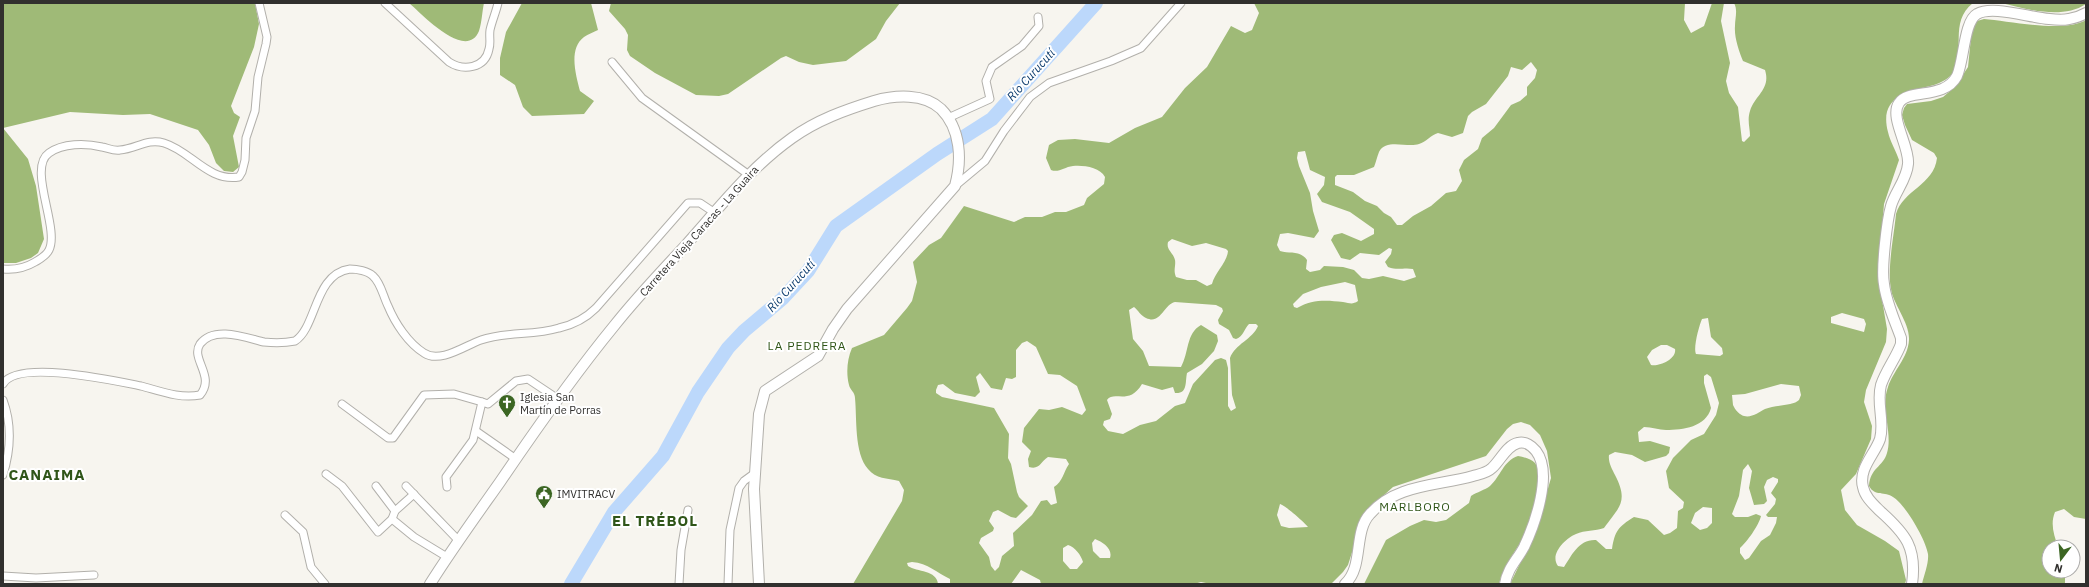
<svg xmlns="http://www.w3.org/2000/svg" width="2089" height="587" viewBox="0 0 2089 587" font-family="'IBM Plex Sans',sans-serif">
  <rect width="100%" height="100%" fill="#f7f5ef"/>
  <g fill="#9fba77" fill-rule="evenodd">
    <path d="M 3,3 L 255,3 L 259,24 L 254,47 L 231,106 L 234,113 L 240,117 L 233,136 L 239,167 L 233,172 L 224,171 L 216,163 L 209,145 L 198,130 L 150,114 L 123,115 L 70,112 L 3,128 L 28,159 L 36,186 L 44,239 L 38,253 L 31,258 L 16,263 L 3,263 Z"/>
    <path d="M 409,3 L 484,3 C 482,12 482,22 479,31 C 466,62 421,13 409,3 Z"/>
    <path d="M 522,3 L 591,3 L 598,30 C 594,32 588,34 584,37 C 568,49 576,75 580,91 L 594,101 L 584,114 L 532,116 L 523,107 L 515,85 L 500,75 L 500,58 L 506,32 Z"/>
    <path d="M 611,3 L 900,3 L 886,21 L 876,39 L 846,61 L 813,65 L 799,62 L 786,56 L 781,58 L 728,94 L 719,96 L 696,95 L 655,73 L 630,56 L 627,50 L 628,35 L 625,29 L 609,11 Z"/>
    <path d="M 1254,3 L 1685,3 L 1684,20 L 1691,33 L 1704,26 L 1712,3 L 1724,3 L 1721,21 L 1730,63 L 1726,81 L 1729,93 L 1738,107 L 1742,141 L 1744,142 L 1750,136 C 1750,128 1747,120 1750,111 C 1755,95 1771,89 1765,70 L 1743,61 C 1739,51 1734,37 1735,26 C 1735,18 1738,10 1734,3 L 1973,3 C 1948,23 1967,51 1952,74 C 1947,80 1938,84 1930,86 C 1905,92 1879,98 1888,132 C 1890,141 1896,151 1899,160 L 1884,204 L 1878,276 L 1887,329 L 1886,342 L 1866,390 L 1864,402 L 1872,426 L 1871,439 L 1856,474 L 1841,490 L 1845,510 L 1857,525 L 1885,541 L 1899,551 L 1906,580 L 1905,584 L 1510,584 L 1535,533 L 1551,478 L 1547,451 L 1540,435 L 1530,425 L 1521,422 L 1513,424 L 1507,429 L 1486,456 L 1393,487 L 1373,505 L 1361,524 L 1348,565 L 1343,572 L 1331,584 L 1211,584 L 1201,582 L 1194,584 L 1041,584 L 1040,580 L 1021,570 L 1011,584 L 950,584 L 950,579 C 937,573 928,563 912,562 L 907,563 L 908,566 C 917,572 937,570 938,584 L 853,584 L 902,501 L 904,490 L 899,481 C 887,478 876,479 868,469 C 854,453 857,418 855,398 C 855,392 850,390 849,385 C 846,374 847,359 852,348 L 884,335 L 907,308 L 912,301 L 917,282 L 913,262 L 929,245 L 941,238 L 964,206 L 1014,222 L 1025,217 L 1042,217 L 1055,212 L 1066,212 L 1084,205 L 1087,198 L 1104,184 L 1105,177 C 1100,167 1083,165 1073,166 C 1064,167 1059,173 1051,170 L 1046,158 L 1049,145 L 1058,140 L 1075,139 L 1109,143 L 1135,128 L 1162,117 L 1185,88 L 1207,67 L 1231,26 L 1245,33 L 1252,30 L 1259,13 ZM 1531,62 L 1537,70 L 1535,78 L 1527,87 L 1527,95 L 1520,101 L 1511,105 L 1494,128 L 1482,138 L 1478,149 L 1464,160 L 1459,170 L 1462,181 L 1456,191 L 1446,193 L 1431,206 L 1413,216 L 1402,225 L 1397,225 L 1391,217 L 1384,213 L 1377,206 L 1365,201 L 1353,192 L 1335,185 L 1335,177 L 1337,175 L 1354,175 L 1374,167 C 1376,162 1377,157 1379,152 C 1386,138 1407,148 1419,144 C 1426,142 1431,135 1438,133 L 1452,137 L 1463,133 L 1468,116 L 1472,112 L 1486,104 L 1508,76 L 1511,67 L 1522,70 ZM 1305,151 L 1310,170 L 1325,177 L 1324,185 L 1317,194 L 1322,202 L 1350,212 L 1374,229 L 1374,234 L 1361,241 L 1342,233 L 1334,235 L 1331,240 L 1341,258 L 1350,260 L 1360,253 L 1379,255 L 1389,248 L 1392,249 L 1391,254 L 1385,262 L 1388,267 C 1399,271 1403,267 1413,269 L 1416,277 L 1404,281 L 1383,276 L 1369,279 L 1362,278 L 1354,270 L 1343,267 L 1324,266 L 1320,270 L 1310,272 L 1306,269 L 1307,260 C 1300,250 1290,254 1280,251 L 1277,245 L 1280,234 L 1288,233 L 1314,238 L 1319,231 L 1313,211 L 1310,193 L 1299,166 L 1297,158 L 1298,152 ZM 1172,239 L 1192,246 L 1206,243 L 1226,249 L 1228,251 C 1227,263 1215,272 1212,284 L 1207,286 L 1196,280 L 1187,280 L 1176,277 C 1173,270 1176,266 1175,260 C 1173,252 1166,250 1168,242 ZM 1345,282 L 1355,285 L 1358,301 C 1352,305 1350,303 1343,302 C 1327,300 1312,299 1297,308 L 1294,307 L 1293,304 L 1303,294 L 1321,287 ZM 1175,302 L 1216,305 L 1222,308 L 1223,311 L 1218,320 L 1219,324 L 1229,330 L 1233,338 L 1236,339 C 1243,337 1244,329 1249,324 L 1256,324 L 1258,326 C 1253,339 1235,344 1230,358 L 1232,395 L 1236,408 L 1231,411 L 1228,406 L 1228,368 L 1226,360 L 1221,358 L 1215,360 L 1193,384 L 1185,403 L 1175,406 L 1156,421 L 1140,425 L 1123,434 L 1108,431 L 1103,425 L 1104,421 L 1110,419 L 1112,414 L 1107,400 C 1114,390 1129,406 1142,384 L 1162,390 L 1173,387 L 1175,393 C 1188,394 1185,382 1187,373 L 1202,364 L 1214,351 L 1218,341 L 1217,335 L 1201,325 C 1186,333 1189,353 1181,367 L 1149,366 L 1143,351 L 1133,339 L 1129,310 L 1134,307 C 1138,310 1141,316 1146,318 C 1161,325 1163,305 1175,302 ZM 1842,313 L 1864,319 L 1866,324 L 1864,332 L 1831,323 L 1831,317 ZM 1708,318 L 1711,337 L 1722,348 L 1723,354 L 1720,356 L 1696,354 C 1693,348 1699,326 1702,319 ZM 1027,341 L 1036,347 L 1048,374 L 1060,375 L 1077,386 L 1086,410 L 1082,415 L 1062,407 L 1049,410 L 1039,409 L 1024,428 L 1022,442 L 1031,451 L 1028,459 L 1029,467 C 1040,470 1040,462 1048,457 L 1066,459 L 1069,464 C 1063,473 1063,481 1054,487 L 1057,503 L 1051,505 L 1047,500 L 1041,501 L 1032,515 L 1013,533 L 1014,546 L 1002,556 L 999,567 L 995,571 L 991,566 L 989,557 L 979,543 L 981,538 L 993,531 L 994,528 L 989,521 L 993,512 L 998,510 L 1011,517 L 1016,518 L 1028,506 L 1019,497 L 1017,492 L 1011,464 L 1008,458 L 1009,434 L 994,408 L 942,397 L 936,393 L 936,390 L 938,385 L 943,384 L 955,393 L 975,397 L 980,392 L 976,377 L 980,373 L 991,388 L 1002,390 L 1006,378 L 1012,379 L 1016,377 L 1016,350 L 1022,343 ZM 1661,345 L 1667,345 L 1675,349 C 1677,359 1659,367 1651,365 L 1647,357 L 1652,350 ZM 1707,374 L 1711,377 L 1719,403 L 1716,415 L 1704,434 L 1691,440 L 1673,458 L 1666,471 L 1669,488 L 1684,502 L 1683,508 L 1678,511 L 1677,528 L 1670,533 L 1664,535 L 1648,520 L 1634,517 C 1618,527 1615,531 1612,549 L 1606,549 L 1596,540 C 1579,539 1572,555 1564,567 L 1558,566 C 1549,554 1566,538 1576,534 C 1585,530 1595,531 1604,528 C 1619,507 1629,502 1615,475 C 1612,469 1608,462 1609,455 L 1615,452 L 1632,455 L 1645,462 L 1666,456 L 1669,453 L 1670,447 L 1650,441 L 1639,442 L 1638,432 L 1644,427 C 1652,427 1659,430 1666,430 C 1683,430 1706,427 1711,408 L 1704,383 L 1704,376 ZM 1781,384 L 1799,386 L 1801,395 L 1799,400 C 1793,406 1775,405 1765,409 C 1759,412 1752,418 1744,416 C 1740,415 1735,410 1733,405 L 1732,395 L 1745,394 ZM 1748,464 L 1752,471 L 1749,488 L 1754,505 L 1764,504 L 1767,501 L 1764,487 L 1767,480 L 1773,477 L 1778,479 L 1778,482 L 1771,493 L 1776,499 L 1775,504 L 1766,515 L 1768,517 L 1777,517 L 1776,523 L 1770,535 L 1761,541 L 1749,558 L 1745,560 L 1740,553 L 1740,548 C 1747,542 1759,525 1761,516 L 1756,514 L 1748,517 L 1735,517 L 1732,514 L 1739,496 L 1743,470 ZM 1280,504 C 1285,505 1306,524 1308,527 L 1289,528 L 1281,526 L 1277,515 ZM 1703,507 L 1712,508 L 1712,523 L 1707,528 L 1700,530 L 1691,523 L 1695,513 ZM 1095,539 C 1103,542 1113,549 1110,558 L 1100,558 L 1093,551 L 1092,543 ZM 1068,545 C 1075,547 1081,555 1083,562 L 1077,569 L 1070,569 L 1063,561 L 1063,548 Z"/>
    <path d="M 2001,3 L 2086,3 L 2086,4 C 2062,20 2026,9 2001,3 Z"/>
    <path d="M 1984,19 C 2009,21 2065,33 2086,20 L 2086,519 L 2074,517 L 2064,509 L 2055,512 C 2050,524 2054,535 2058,547 L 2049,547 L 2049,571 L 2065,571 L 2065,584 L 1922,584 C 1924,575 1929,563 1928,554 C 1926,540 1905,504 1893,497 C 1885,491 1875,497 1869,486 C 1870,468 1883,467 1887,453 C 1893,433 1880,408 1888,387 C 1893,371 1908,358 1909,340 C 1910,323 1893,304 1891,289 C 1887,269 1894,235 1896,214 C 1903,190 1934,185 1937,158 L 1934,153 L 1912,140 L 1905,125 L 1902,115 L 1904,108 L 1907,104 L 1931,101 L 1943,97 L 1955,87 L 1968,67 L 1972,28 L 1977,21 Z"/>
    <path d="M 1518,456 C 1524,457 1531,459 1535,463 C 1545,476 1533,518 1526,532 C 1518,549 1503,565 1499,584 L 1364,584 L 1386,540 L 1410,526 L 1424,520 L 1436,522 L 1446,520 L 1469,503 L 1471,496 C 1477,492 1485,490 1490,486 C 1501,476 1503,461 1518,456 Z"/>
  </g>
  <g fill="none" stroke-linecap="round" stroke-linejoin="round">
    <path stroke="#bcd8fb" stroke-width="14" d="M 571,584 L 614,512 L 663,456 L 698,392 L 728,348 L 744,331 L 782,299 L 808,271 L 836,226 L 937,154 L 992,119 L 1096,3"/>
    <defs>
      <g id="minor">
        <path d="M 385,3 L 449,62 C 463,71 485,69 489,49 C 491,43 489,37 490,30 C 492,21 496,12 498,3"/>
        <path d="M 612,62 L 642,98 L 749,175"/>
        <path d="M 948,118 L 990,99 L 986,81 L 992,67 L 1022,46 L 1039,26 L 1038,17"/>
        <path d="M 955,186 L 985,161 L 1004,131 L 1030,97 L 1049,83 L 1111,61 L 1141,48 L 1181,3"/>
        <path d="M 3,269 C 14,270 25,268 35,262 C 40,259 46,256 49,250 C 60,228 27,168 49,153 C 63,143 85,143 102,147 C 108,148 113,151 120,150 C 136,149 147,138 164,143 C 191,151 208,182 239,177 L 242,172 L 245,160 L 246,138 L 255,111 L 258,77 L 266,44 L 267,37 L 259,3"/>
        <path d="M 3,384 C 17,359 116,381 141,386 C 160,391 180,399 200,395 C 216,376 190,359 200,344 C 214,325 247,338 264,342 C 274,343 285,343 295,341 C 317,327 314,274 350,269 C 357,269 368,271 373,276 C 381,283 383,296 388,306 C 395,323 408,343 424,353 C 440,364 466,345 481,340 C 506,331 533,336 559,328 C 572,325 586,318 596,308 L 688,203 L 700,203 L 715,213"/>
        <path d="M 3,400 C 12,424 11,449 3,475"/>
        <path d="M 342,404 L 388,438 L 393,438 L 424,395 L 454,394 L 482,402"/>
        <path d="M 476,431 L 516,459"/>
        <path d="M 326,474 L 342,486 L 378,532 L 392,519 L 414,537 L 447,557"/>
        <path d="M 376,486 L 395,511 L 392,519"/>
        <path d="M 406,486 L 459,541"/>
        <path d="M 447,487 L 446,477 L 473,440 L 482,402 L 488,404 L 516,381 L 528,379 L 558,399"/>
        <path d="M 395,511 L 414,494"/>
        <path d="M 285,515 L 303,532 L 311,567 L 325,584"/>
        <path d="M 3,576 L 36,578 L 94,575"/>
        <path d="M 679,584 L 681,550 L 688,510"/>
        <path d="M 728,584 L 730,530 L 739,488 L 744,481 L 755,473"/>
      </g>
      <g id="secondary">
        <path d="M 430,584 C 452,549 476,516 500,482 C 536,429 573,376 614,326 C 636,298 661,272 685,246 C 719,208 751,167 792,138 C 817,120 845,110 874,101 C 895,95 924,93 941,109 C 961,129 962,160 955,186 L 847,309 L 833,329 L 818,356 L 765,391 L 759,414 L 754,489 L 759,584"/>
        <path d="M 1345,584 C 1364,567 1353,532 1370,514 C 1396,484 1438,486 1473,476 C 1480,474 1487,473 1492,468 C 1500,461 1507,445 1518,443 C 1525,441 1532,446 1536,451 C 1553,473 1535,524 1524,547 C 1517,560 1507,569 1505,584"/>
        <path d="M 1912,584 C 1917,548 1906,534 1880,511 C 1873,504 1865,497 1863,487 C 1858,469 1875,454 1880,439 C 1885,421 1876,403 1881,385 C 1886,370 1896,358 1901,344 L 1901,338 C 1895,321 1886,302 1884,284 C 1881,269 1887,220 1891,206 C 1895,192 1907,179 1908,164 C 1910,147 1889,117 1899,103 C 1909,88 1944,100 1957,76 C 1964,61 1964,21 1977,14 C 1996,3 2044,24 2069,19 C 2075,18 2081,16 2086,13"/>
      </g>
    </defs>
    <use href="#minor" stroke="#b2b0ab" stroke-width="9"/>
    <use href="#secondary" stroke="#b2b0ab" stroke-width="12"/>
    <use href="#minor" stroke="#fff" stroke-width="7"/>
    <use href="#secondary" stroke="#fff" stroke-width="10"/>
  </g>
  <defs>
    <symbol id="church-pin" viewBox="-11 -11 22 30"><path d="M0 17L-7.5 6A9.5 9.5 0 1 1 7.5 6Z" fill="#3c6623" stroke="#fff"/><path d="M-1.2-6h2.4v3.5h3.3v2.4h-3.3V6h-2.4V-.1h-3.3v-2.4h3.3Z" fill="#fff"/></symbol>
    <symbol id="civic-pin" viewBox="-11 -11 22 30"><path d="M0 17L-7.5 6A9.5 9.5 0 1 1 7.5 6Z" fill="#3c6623" stroke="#fff"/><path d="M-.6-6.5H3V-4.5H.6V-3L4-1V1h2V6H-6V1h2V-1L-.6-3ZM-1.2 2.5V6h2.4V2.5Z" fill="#fff"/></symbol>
  </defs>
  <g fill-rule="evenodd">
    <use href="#church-pin" x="497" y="393" width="20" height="27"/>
    <use href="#civic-pin" x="534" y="484" width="20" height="27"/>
  </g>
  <g text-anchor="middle" stroke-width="4" stroke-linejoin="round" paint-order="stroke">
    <g font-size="11" fill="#31302e" stroke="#fff">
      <text transform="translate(699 231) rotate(-48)" y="4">Carretera Vieja Caracas - La Guaira</text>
    </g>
    <g font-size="11" fill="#31302e" stroke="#fff" text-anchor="start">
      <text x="520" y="401">Iglesia San<tspan x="520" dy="13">Martín de Porras</tspan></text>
      <text x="557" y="498">IMVITRACV</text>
    </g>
    <g font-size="12" font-style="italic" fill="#0b3b6d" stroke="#fff">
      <text transform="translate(1031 75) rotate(-48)" y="4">Río Curucutí</text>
      <text transform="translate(791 286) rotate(-48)" y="4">Río Curucutí</text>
    </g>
    <g font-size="12" letter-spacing="1" fill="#305619" stroke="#fff">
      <text x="807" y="350">LA PEDRERA</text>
      <text x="1415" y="511">MARLBORO</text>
    </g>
    <g font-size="15" font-weight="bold" letter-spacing="1" fill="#305619" stroke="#fff">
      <text x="47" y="480">CANAIMA</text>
      <text x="655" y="526">EL TRÉBOL</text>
    </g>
  </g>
  <rect width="2089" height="587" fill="none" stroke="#31302e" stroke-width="8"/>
  <g transform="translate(2061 559) rotate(196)"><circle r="19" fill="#ffffff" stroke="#adacab"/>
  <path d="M0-3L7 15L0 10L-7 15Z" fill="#3c6623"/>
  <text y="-6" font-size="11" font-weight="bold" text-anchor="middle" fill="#31302e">N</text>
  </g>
</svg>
